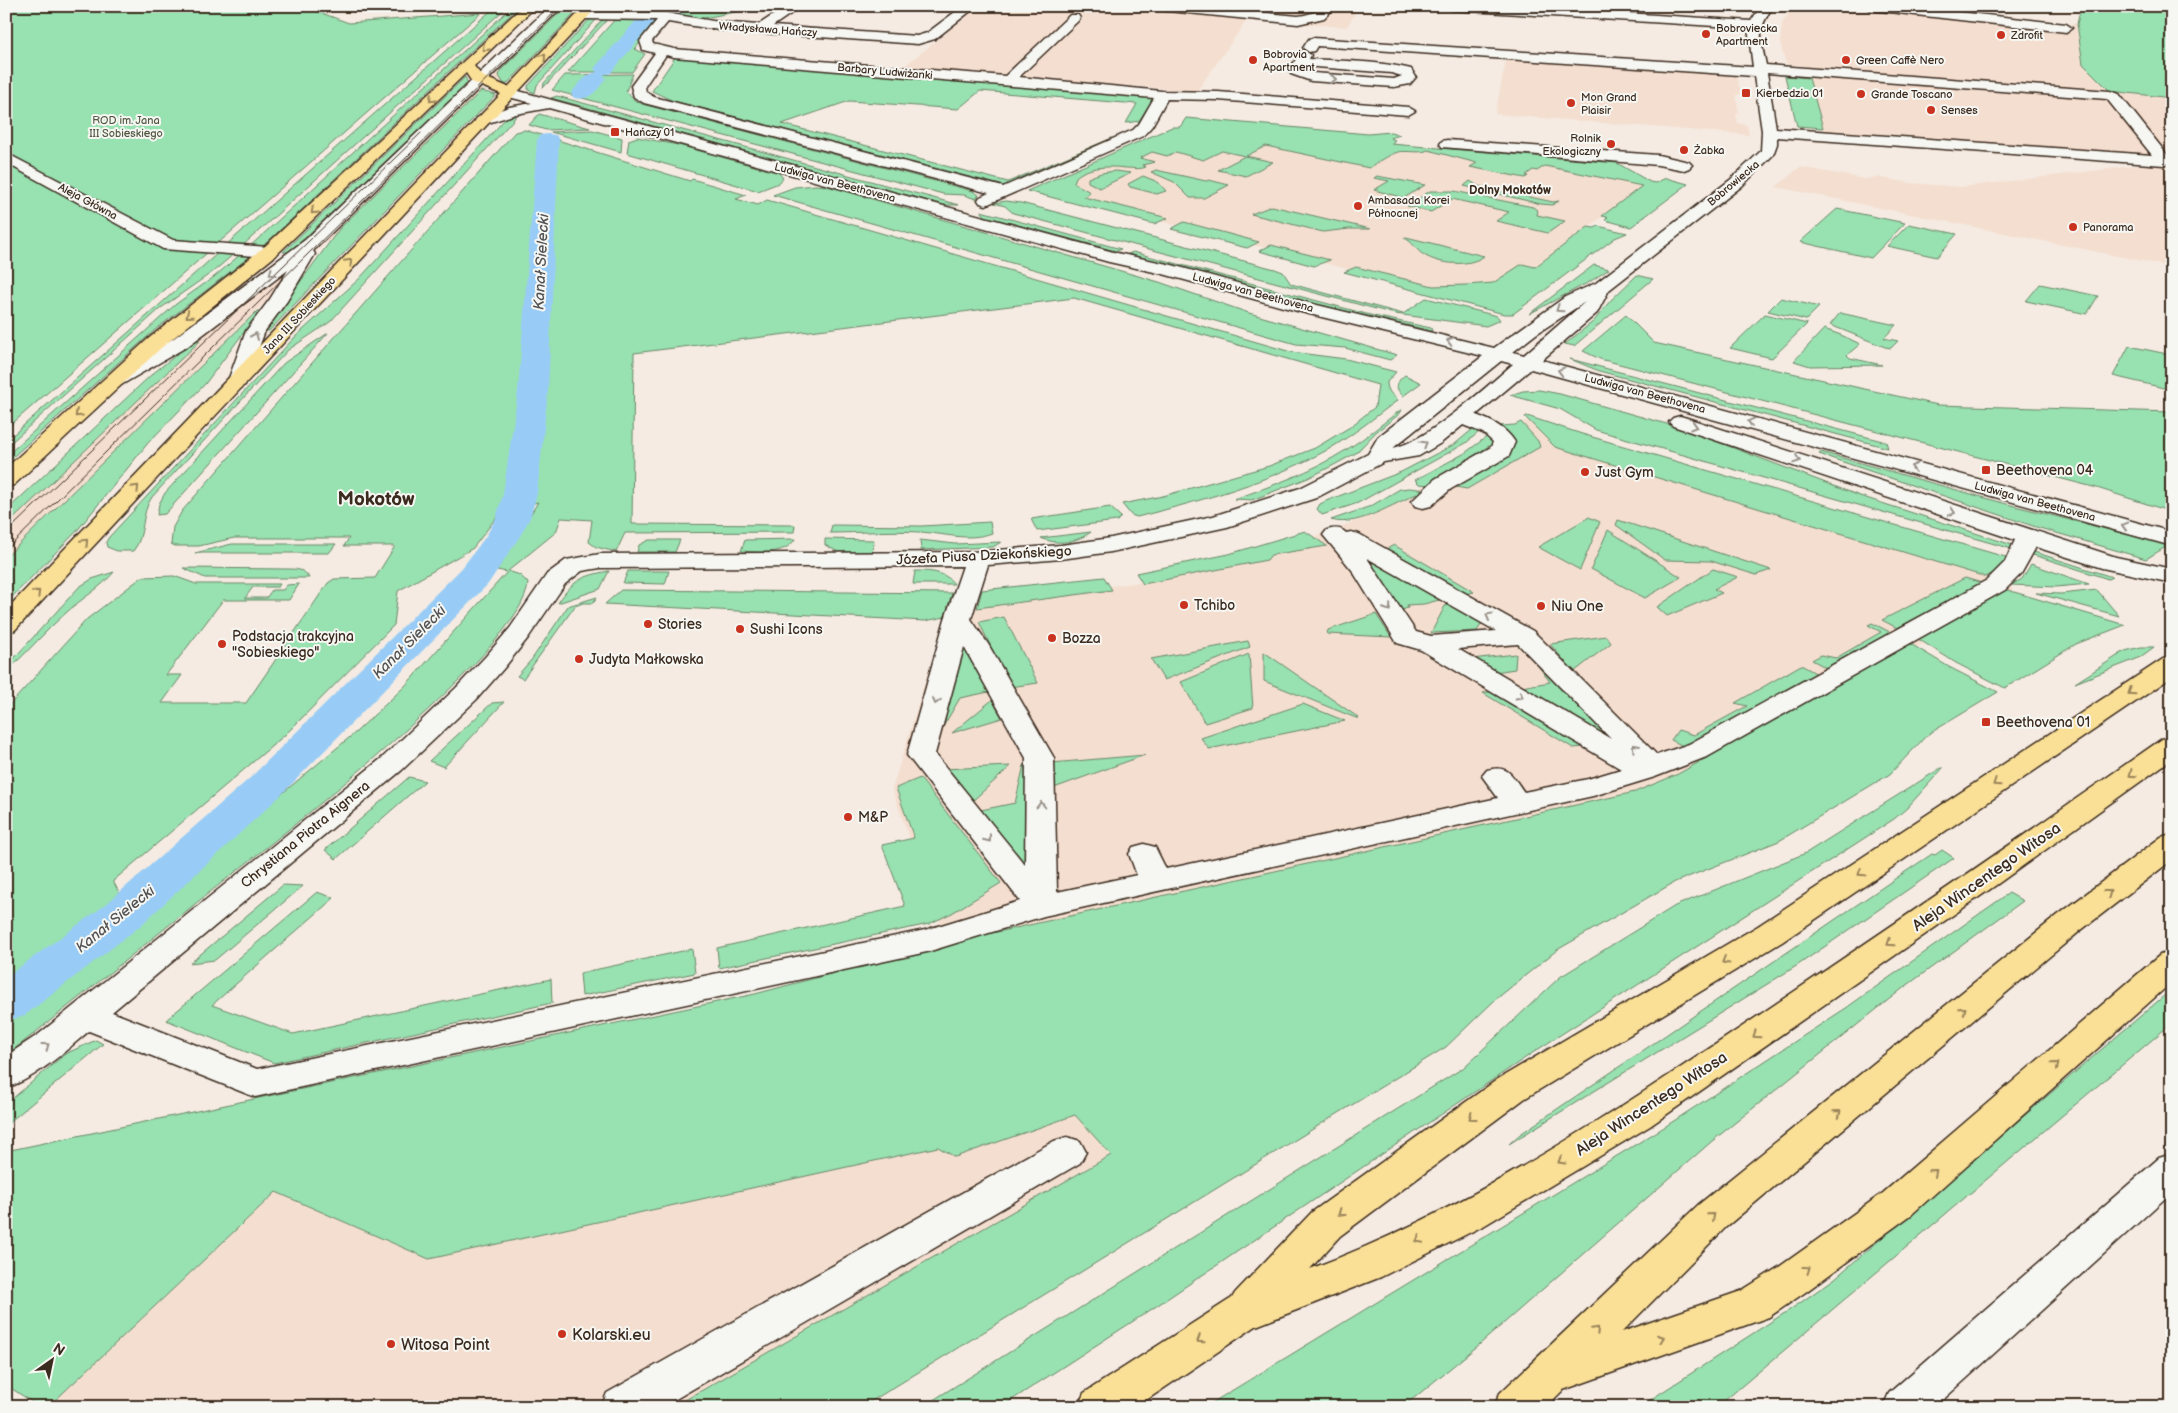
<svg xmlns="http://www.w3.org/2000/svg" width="2178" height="1413" viewBox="0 0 2178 1413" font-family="'Balsamiq Sans',sans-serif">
  <rect width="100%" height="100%" fill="#f5ebe2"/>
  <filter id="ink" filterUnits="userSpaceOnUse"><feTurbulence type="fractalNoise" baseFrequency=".02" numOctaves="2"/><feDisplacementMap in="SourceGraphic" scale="10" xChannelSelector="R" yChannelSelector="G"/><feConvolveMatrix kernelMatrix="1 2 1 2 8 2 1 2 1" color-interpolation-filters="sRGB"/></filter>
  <g filter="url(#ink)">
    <g fill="#f4decf">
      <path d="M 548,6 L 566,6 L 501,70 L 502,82 L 504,84 L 479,73 Z"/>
      <path d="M 980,6 L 1359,6 L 1347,27 L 1247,20 L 1197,91 L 902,68 Z"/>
      <path d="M 1793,6 L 1896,6 L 2062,25 L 2077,24 L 2083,64 L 2110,91 L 2172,98 L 2172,267 L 1776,187 L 1800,167 L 1865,179 L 1877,177 L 1910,183 L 1961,187 L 2150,164 L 1826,139 L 1805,66 L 1786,64 L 1780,42 L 1782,24 Z"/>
      <path d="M 1507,57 L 1736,73 L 1741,94 L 1736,95 L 1739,114 L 1736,114 L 1737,119 L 1738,123 L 1747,125 L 1749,135 L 1495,114 Z"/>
      <path d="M 469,82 L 483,90 L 379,190 L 340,228 L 330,241 L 326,242 L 6,557 L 6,526 L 307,236 Z"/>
      <path d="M 1172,127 L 1617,163 L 1643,187 L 1507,287 L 1430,290 L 1033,189 Z"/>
      <path d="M 1531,419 L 2005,557 L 2013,592 L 1684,781 L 947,943 L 892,789 L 950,602 L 1045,595 L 1147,581 L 1313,537 L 1375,514 L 1468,460 L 1505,429 Z"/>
      <path d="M 1075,1115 L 1111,1155 L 673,1407 L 48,1407 L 276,1192 L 429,1259 L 938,1147 L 955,1157 Z"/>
    </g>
    <g fill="#98e1b0" stroke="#6a8667">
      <path d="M 6,6 L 302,6 L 349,23 L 481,13 L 6,429 Z"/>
      <path d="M 496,6 L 508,6 L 241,247 L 225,246 Z"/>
      <path d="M 513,6 L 520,6 C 433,85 348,167 262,247 L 248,248 Z"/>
      <path d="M 566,6 L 582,6 L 507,84 L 504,84 L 499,76 L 501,70 Z"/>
      <path d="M 627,6 L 766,6 L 699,19 L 662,13 L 622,11 Z"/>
      <path d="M 2081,6 L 2172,6 L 2172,98 L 2110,91 L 2083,64 L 2077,24 Z"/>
      <path d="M 618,16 L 657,20 L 635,49 L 645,54 L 632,72 L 568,72 Z"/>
      <path d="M 605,17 L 607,20 L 543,88 L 544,83 Z"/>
      <path d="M 597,19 L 537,85 L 535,93 L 528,90 L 528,86 L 589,20 Z"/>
      <path d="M 676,56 L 1152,96 L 1153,99 L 1139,121 L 1126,123 L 1137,104 L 980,91 L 958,109 L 849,101 L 782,124 L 1008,182 L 1112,138 L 1113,140 L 1005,186 L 673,101 L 652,91 Z"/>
      <path d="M 633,74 L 626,91 L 633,99 L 642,104 L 973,191 L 979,195 L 976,199 L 964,195 L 943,194 L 552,90 L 565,75 Z"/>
      <path d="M 1785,76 L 1809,78 L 1823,128 L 1797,126 Z"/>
      <path d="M 465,77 L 468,83 L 290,252 L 283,252 Z"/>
      <path d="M 481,91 L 496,95 L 269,331 L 264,331 L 340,228 Z"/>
      <path d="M 557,96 L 959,205 L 944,205 L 551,98 Z"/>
      <path d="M 517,113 L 514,119 L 330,322 L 288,350 L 152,497 C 140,514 146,536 133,551 L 117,551 L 107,547 L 106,542 L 109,537 L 294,338 L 359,279 L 507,117 Z"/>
      <path d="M 539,114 L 590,128 L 546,130 L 529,125 Z"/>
      <path d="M 1186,118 L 1368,134 L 1391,132 L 1400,135 L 1390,138 L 1395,140 L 1391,144 L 1617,163 L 1650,182 L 1655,183 L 1666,178 L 1688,184 L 1631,227 L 1605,220 L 1608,217 L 1602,216 L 1642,186 L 1545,166 L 1537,171 L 1533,170 L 1526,175 L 1528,176 L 1525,178 L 1470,167 L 1477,163 L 1428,150 C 1421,154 1406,150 1398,152 C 1388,155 1378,163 1369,168 L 1266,146 L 1246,156 L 1273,162 L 1246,176 L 1218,170 L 1245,156 L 1222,151 L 1203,160 L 1176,152 L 1167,156 L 1152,152 L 1140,158 L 1155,162 L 1142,165 L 1146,167 C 1138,170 1134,168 1126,168 C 1110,166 1088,166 1076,177 L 1074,183 L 1090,192 L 1084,197 L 1168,218 L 1154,224 L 1027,191 L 1172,127 L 1180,127 Z"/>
      <path d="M 525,130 L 690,181 L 692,179 L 746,195 L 736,199 L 758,205 L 767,200 L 1291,352 L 1346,359 L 1396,372 L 1387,382 C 1387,391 1392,395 1398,400 C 1375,417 1353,435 1329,449 C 1269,482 1204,500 1137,517 L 1131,515 L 1122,504 L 1163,496 L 1269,466 L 1315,448 L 1350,427 L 1375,407 L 1378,385 L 1074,298 L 634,353 L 632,524 L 795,525 L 794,532 L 625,533 L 616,552 L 596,547 L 589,542 L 592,520 L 561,518 L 556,532 L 508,571 L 520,575 L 528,583 C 525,649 260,852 200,900 C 136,952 71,1004 6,1056 L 6,1016 L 89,954 L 356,732 L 405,686 L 507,572 L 497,570 L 538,502 L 499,514 L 473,548 L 398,591 L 394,625 L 286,734 L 113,881 L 124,902 L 6,991 L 6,709 L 87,619 L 142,577 L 174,576 L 196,584 L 280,584 L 278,587 L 253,587 L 245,598 L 266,598 L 272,590 L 283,590 L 287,585 L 299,584 L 289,600 L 223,600 L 166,675 L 182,675 L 162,703 L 246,703 L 328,583 L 334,579 L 375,578 L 395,546 L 344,546 L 349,538 L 234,538 L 199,546 L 175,546 L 171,544 L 173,527 L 182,511 L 515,132 Z"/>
      <path d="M 592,130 L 622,138 L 621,152 L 551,132 Z"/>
      <path d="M 637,137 L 678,145 L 779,173 L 783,178 L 779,183 L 758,191 L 627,153 L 629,140 Z"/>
      <path d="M 1156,170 L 1206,181 L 1209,180 L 1229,185 L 1204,198 L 1190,198 L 1174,182 L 1151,172 Z"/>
      <path d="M 1115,171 L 1131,173 L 1100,188 L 1088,182 L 1088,178 L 1101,173 Z"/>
      <path d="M 1143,176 L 1158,182 L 1166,191 L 1157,194 L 1130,187 L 1128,184 Z"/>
      <path d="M 1377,176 L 1425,185 L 1404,198 L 1374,190 L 1389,181 L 1374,178 Z"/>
      <path d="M 1470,181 L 1478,186 L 1553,202 L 1559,201 L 1552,205 L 1541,204 L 1464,186 Z"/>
      <path d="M 816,185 L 827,186 L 1159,282 L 1249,313 L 1397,355 L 1390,360 L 1345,348 L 1296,344 L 773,195 L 795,187 Z"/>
      <path d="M 1430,191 L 1454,191 L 1533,207 L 1538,211 L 1537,215 L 1565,221 L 1548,233 L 1496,221 L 1509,212 L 1452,199 L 1431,212 L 1407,206 Z"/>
      <path d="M 1006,201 L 1021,203 L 1275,269 L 1283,272 L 1291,284 L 1403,314 L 1426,298 L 1497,316 L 1500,320 L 1486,326 L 1395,314 L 1013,213 L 1005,206 L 994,203 Z"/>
      <path d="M 1272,206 L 1370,229 L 1349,229 L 1323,232 L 1251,214 Z"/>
      <path d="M 1837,209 L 1905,223 L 1871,258 L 1800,242 Z"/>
      <path d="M 981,211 L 1121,249 L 1116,251 L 985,216 Z"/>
      <path d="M 1184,222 L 1259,242 L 1247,248 L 1171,229 Z"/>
      <path d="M 1909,224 L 1957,234 L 1937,257 L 1887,246 Z"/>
      <path d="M 1598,226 L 1627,233 L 1615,238 L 1513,314 L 1504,314 L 1344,272 L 1356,267 L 1433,286 L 1466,285 L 1493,283 L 1522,264 L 1535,267 L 1588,227 L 1595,228 Z"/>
      <path d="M 1406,237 L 1484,256 C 1470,267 1440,265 1424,255 C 1416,251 1414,242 1404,238 Z"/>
      <path d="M 1271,245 L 1330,260 L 1314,266 L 1259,251 Z"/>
      <path d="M 219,252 L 235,253 L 214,271 L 161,308 L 6,447 L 6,441 Z"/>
      <path d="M 1133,252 L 1374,316 L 1431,328 L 1432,331 L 1292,299 L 1128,254 Z"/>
      <path d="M 242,253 L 252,255 L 155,330 L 6,463 L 6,456 L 176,304 L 214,277 Z"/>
      <path d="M 1594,265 L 1609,269 L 1591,281 L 1529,314 Z"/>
      <path d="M 1637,275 L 1653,279 L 1574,346 L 1565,344 L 1594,321 L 1610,301 Z"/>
      <path d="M 2040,284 L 2098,296 L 2087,314 L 2026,301 Z"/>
      <path d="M 1781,298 L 1819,307 L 1806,320 L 1768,311 Z"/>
      <path d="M 257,311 L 260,311 L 205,384 L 148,443 L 76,532 L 6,603 L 6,557 Z"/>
      <path d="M 1840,313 L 1896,325 L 1884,338 L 1898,341 L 1891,348 L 1885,347 L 1830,325 Z"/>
      <path d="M 1765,314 L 1807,324 L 1772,358 L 1730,348 Z"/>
      <path d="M 1626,315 L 1654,343 L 1938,405 L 2172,412 L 2172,512 L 2097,488 L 1600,359 L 1583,351 Z"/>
      <path d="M 1824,329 L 1841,335 L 1860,344 L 1847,355 L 1850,358 L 1882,365 L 1810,366 L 1794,361 Z"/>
      <path d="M 328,333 L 165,514 L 157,515 L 159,504 L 165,493 L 284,363 Z"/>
      <path d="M 196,339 L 200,341 L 6,526 L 6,511 L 151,375 Z"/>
      <path d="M 2129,346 L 2172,355 L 2172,390 L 2113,376 Z"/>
      <path d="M 1570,359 L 1886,442 L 1888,448 L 1599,371 Z"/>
      <path d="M 1405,375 L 1421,383 L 1403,396 C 1394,388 1396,382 1405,375 Z"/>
      <path d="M 1539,390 L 1560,394 L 1681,428 L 1860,496 L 2112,577 L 2108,579 L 2040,557 L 1596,430 L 1560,409 L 1510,395 L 1523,391 Z"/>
      <path d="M 1402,409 L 1397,416 L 1376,432 L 1356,453 L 1334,465 L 1308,478 L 1252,500 L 1234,499 C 1272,486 1311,472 1346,450 C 1366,438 1384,422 1402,409 Z"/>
      <path d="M 1527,416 L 1582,434 L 2009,558 L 2002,568 L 1986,577 L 1555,447 L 1525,417 Z"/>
      <path d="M 1521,422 L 1538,441 L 1540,447 L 1467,489 L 1450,486 L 1512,439 L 1508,433 L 1499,426 L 1515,425 Z"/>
      <path d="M 1485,427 L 1466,443 L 1358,503 L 1322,515 L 1317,509 L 1320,504 L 1326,501 L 1401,472 L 1455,444 L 1474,428 Z"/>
      <path d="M 1489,435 L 1494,439 L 1492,444 L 1429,485 L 1419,484 L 1415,480 L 1465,453 Z"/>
      <path d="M 1821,452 L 2007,504 L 2169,545 L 2146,559 L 2036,527 L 1819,454 Z"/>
      <path d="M 1409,488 L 1428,490 C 1400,498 1360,529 1331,520 L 1371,506 L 1400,489 Z"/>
      <path d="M 1110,507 L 1121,517 L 1117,521 L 1037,531 L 1031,519 Z"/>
      <path d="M 1589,517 L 1600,522 L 1580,570 L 1538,547 Z"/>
      <path d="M 1618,520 L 1771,570 L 1756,575 L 1711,561 L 1665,560 L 1616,525 Z"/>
      <path d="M 990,522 L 992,533 C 968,542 943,533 919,532 C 890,530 860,533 830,533 L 832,525 L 922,526 Z"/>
      <path d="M 1608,530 L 1681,577 L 1645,598 L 1591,569 Z"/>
      <path d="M 1305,531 L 1327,546 L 1271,555 L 1267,560 L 1143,584 L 1136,573 L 1229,554 Z"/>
      <path d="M 1091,532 C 1077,542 1058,546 1041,538 Z"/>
      <path d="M 795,539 C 785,556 758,552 741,551 L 745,540 Z"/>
      <path d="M 825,539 L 874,540 L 872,552 L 838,552 L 825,545 Z"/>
      <path d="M 649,540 L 680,540 L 675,552 L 637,552 L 639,545 Z"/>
      <path d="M 920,540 L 955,544 L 1001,542 L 993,547 L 921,550 Z"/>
      <path d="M 232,544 L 336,544 L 329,553 L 195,553 Z"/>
      <path d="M 1394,545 L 1474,592 L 1460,595 L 1383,551 Z"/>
      <path d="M 1370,557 L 1443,599 L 1424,604 L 1407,605 L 1408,608 L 1399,611 L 1362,560 Z"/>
      <path d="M 2031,564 L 2089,584 L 2056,587 L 2011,585 L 2022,579 Z"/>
      <path d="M 183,568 L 288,569 C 296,569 305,569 309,578 L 205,578 Z"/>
      <path d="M 1713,569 L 1738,577 L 1714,589 L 1722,593 L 1667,616 L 1657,607 Z"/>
      <path d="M 609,571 L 600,589 L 558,603 C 573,580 582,576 609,571 Z"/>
      <path d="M 628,571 L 669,571 L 665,584 L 623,583 Z"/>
      <path d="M 915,571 C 929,571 945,571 954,584 L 913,584 Z"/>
      <path d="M 114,572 C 101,588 82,598 67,612 C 46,630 29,651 9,669 L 6,669 L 6,667 L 79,587 L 92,579 Z"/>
      <path d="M 1104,577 L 1112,590 L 977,608 L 982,590 Z"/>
      <path d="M 1965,578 L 1982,583 L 1897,628 L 1882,620 Z"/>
      <path d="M 2004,589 L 2125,625 L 2076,644 L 2005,688 L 1956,663 L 1915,637 Z"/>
      <path d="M 621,590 L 952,593 L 945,617 L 925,621 L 605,604 Z"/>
      <path d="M 2097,590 L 2119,616 L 2036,593 L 2061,594 Z"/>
      <path d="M 597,597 L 593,603 L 583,603 L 575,606 L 523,679 L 517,676 L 532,659 L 568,606 Z"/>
      <path d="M 1452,604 L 1483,622 L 1477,631 L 1431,633 L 1445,606 Z"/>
      <path d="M 1376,614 L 1391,637 L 1327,634 L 1328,630 Z"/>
      <path d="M 1004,617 L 1038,683 L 1010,687 L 979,622 Z"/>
      <path d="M 1872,623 L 1896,635 L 1832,671 L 1812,660 L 1821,655 L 1836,658 L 1881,632 L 1868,625 Z"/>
      <path d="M 1606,636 L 1611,643 L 1574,672 L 1550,644 Z"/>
      <path d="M 1248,641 L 1250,647 L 1164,680 L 1151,659 Z"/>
      <path d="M 963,642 L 989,692 L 960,698 L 940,732 Z"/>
      <path d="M 1909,643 L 1949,667 L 1998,692 L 1927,735 L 1890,774 L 1779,841 L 1675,882 L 1557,950 L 1495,1000 L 1446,1047 L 862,1407 L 673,1407 L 1111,1155 L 1075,1115 L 955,1157 L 938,1147 L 429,1259 L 276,1192 L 48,1407 L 40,1407 L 6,1385 L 6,1151 L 755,994 L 947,943 L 1635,792 L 1678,774 Z"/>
      <path d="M 2141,647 L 2154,647 L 2139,658 L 2075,683 L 2125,651 Z"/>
      <path d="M 1525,648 L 1620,745 L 1521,687 L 1550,682 Z"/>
      <path d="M 1264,652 L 1359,718 L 1356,718 L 1264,681 Z"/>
      <path d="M 1249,654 L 1253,708 L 1205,723 L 1181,682 Z"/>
      <path d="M 1516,654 L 1515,669 L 1495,672 L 1471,659 Z"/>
      <path d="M 1801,665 L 1821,676 L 1689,749 L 1671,740 L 1678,730 L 1694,735 L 1747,706 L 1735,703 Z"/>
      <path d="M 1501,690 L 1585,747 L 1573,748 L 1483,693 Z"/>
      <path d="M 992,700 L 1002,718 L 952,733 Z"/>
      <path d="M 504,702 L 444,767 L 429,761 L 492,703 Z"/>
      <path d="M 1303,704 L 1345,721 L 1209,749 L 1201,738 Z"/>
      <path d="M 1145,755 L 1054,788 L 1051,763 Z"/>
      <path d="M 1029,764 L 1031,874 L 976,811 L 1015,803 L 1024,765 Z"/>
      <path d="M 1011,766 L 969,804 L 940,769 Z"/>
      <path d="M 1941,768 L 1943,768 L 1907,808 L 1894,819 L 1534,1052 L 1152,1309 L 1001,1407 L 922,1407 L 1463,1068 L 1560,977 L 1675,906 L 1806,853 Z"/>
      <path d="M 409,777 L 425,781 L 336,859 L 325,850 Z"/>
      <path d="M 920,778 L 1001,883 L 952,913 L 929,924 L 719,968 L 717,948 L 905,906 L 882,845 L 914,838 L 896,788 Z"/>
      <path d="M 1942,850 L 1954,858 L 1798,965 L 1509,1144 L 1519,1135 L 1905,872 L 1932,854 L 1935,855 Z"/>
      <path d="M 283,885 L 303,886 L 215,960 L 190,963 Z"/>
      <path d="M 317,892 L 334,898 L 212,1005 L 293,1034 L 551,979 L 552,1003 L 274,1063 L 166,1020 Z"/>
      <path d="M 2009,893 L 2023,901 L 1902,989 L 1711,1142 L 1480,1344 L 1403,1407 L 1205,1407 L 1666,1126 L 1846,1008 Z"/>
      <path d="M 692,949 L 695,973 L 582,996 L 580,973 Z"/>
      <path d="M 2172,989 L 2172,1023 L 1717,1407 L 1639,1407 L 1797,1305 L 1834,1279 Z"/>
      <path d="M 96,1040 L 103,1044 L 6,1125 L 6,1104 L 65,1054 Z"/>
    </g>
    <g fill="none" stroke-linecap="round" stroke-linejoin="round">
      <g fill="#98ccf6" fill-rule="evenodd">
        <path d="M 653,6 L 697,6 L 695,10 C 682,13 662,18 649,15 L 646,11 L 649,7 Z"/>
        <path d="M 646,15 L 652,16 L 655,20 L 611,73 L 603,75 L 606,78 C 598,90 589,102 574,98 L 571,94 C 577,85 586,74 597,72 L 594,69 L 597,65 L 640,16 Z"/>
        <path d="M 548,134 L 556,135 L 559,140 L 548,391 L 537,494 L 530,518 L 519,538 L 488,584 L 280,796 L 139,927 L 24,1016 L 6,1021 L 6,977 L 105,905 L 250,778 L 462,568 L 486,536 L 496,518 L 503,494 L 518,391 L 537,140 L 540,135 Z"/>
      </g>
      <defs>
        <g id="minor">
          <path d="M 550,6 L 563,6 L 313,251 L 315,254 L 287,301 L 265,331 L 245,385 L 238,387 L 231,385 L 228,381 L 246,331 L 270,299 L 288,270 L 188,346 L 121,385 L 114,387 L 107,385 L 104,381 L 107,377 L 174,338 L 305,240 Z"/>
          <path d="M 787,6 L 802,6 L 773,26 L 917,36 L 927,33 L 963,6 L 977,6 L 935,39 L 918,44 L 719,30 L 668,22 L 652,41 L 653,44 L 674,49 L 1005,76 L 1070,15 L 1078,15 L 1080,18 L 1078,21 L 1019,77 L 1162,91 L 1218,92 L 1408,107 L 1415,111 L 1408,115 L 1218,100 L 1167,99 L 1152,126 L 1143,136 L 986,205 L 980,203 L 978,200 L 980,197 L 989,193 L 644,103 L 634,97 L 631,86 L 655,53 L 643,50 L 640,41 L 657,20 L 584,19 L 578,15 L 584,11 L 666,13 L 719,22 L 758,25 ZM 666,55 L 674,57 L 1154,98 L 1139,124 L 1133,130 L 1003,187 L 654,97 L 646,92 L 645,86 Z"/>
          <path d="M 1152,6 L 1196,6 L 1298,16 C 1313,15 1322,6 1336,6 L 1324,18 L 1298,24 L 1158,10 Z"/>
          <path d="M 1446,6 L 1513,6 L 1751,21 L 1761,6 L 1773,6 C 1756,33 1760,35 1766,65 L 2110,91 L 2119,94 L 2169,157 L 2172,160 L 2169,163 L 2164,165 L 1777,137 L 1777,144 L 1773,155 L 1742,186 L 1609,290 L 1597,313 L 1542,360 L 2172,532 L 2172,546 L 1531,369 L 1476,415 C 1492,421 1505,427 1515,442 L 1509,456 L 1451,489 L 1431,506 L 1423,508 L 1415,506 L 1412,501 L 1435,479 L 1491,447 L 1493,442 L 1483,433 L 1463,425 L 1441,443 L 1419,456 L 1384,462 L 1316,498 L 1227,527 L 1111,552 L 1061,559 L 988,565 L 971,619 L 988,644 L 1054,758 L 1057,892 L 1137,875 L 1129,854 L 1133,847 L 1144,844 L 1155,847 L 1166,869 L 1498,798 L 1482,776 L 1487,770 C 1509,764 1512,776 1524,792 L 1588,779 L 1621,769 L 1421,650 L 1397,643 L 1352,570 L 1323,535 L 1327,530 C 1334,528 1341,527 1346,533 L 1351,532 L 1359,534 L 1533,631 L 1657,755 L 1689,744 L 1987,580 L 2005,562 L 2015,540 L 1673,426 L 1669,422 L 1673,418 L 1680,416 L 1687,418 L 2116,557 L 2172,569 L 2172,583 L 2102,568 L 2036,547 L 2021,574 L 2005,590 L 1709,756 L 1655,777 L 1593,796 L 1044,916 L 927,952 L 255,1097 L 89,1031 C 65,1051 37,1078 6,1088 L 6,1056 L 39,1034 L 382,758 L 456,688 L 486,656 L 510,628 L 547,574 L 566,560 L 600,554 L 972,552 L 1061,545 L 1111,538 L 1213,516 L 1300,488 L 1368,454 L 1378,437 L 1483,356 L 1301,312 L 1163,274 L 1109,262 L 549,108 L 516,114 L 482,125 L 477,124 L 475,121 L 477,118 L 509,107 L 532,103 L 505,96 L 503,93 L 505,90 L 515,90 L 1117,253 L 1172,265 L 1313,304 L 1494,348 L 1565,297 L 1596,283 L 1730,180 L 1761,151 L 1762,131 L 1754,76 L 1317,46 L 1314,51 L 1309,52 L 1303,48 L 1309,39 L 1313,38 L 1753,67 L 1748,28 L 1452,10 ZM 1767,73 L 2107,99 L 2152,155 L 1776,128 ZM 1585,302 L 1524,355 L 1513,352 L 1536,334 ZM 1501,361 L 1513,364 C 1485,388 1426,442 1393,448 ZM 1367,558 L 1496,631 L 1431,636 L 1416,632 ZM 963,566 L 945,619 L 907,755 L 1020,901 L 925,930 L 257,1069 L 112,1012 L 402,770 L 476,700 L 504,668 L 528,638 L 565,584 L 582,571 L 600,568 ZM 1518,644 L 1611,739 L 1458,649 ZM 964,647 L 1026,758 L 1025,865 L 935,754 Z"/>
          <path d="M 1865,6 L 1905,6 L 2066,24 L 2072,28 L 2066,32 L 1871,10 Z"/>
          <path d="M 1305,51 L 1311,55 L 1309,59 C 1343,61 1378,61 1411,69 L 1416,77 L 1410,84 L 1394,87 L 1311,81 L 1291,74 L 1289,71 L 1300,52 ZM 1304,66 L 1391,73 L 1402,76 L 1394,79 L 1313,73 L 1303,69 Z"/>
          <path d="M 1447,140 L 1658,155 L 1689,162 L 1692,165 L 1689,168 L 1684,170 L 1658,165 L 1442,147 L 1440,144 L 1442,141 Z"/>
          <path d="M 6,153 L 173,240 L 269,247 L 275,248 L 278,252 L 275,256 L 269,257 L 163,249 L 6,163 Z"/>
          <path d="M 1067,1137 L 1080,1141 L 1086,1152 L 1080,1163 L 662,1407 L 601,1407 L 607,1393 L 1054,1141 Z"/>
          <path d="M 2172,1154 L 2172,1192 L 1935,1407 L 1883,1407 L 1889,1393 L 2159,1158 Z"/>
        </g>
        <g id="major">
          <path d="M 523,6 L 536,6 L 474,66 L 482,76 L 508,87 L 585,6 L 598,6 L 15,630 L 6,633 L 6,610 L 501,94 L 472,82 L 466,73 L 275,256 L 162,347 L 14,485 L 6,487 L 6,468 L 148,339 L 263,248 Z"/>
          <path d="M 2172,657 L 2172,677 L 1782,942 L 1524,1099 L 1340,1236 L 1310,1269 C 1471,1209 1616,1111 1758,1016 C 1893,925 2028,833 2162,739 L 2172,736 L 2172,759 L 1999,883 L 1650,1126 L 1485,1225 L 1381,1277 L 1256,1326 L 1136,1407 L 1078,1407 L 1084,1393 L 1232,1298 L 1235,1293 L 1312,1212 L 1498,1079 L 1758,926 L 2163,659 Z"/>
          <path d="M 2172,834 L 2172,860 L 2080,931 L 1726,1227 L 1622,1332 L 1741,1291 L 1779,1267 L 1883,1193 L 2160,955 L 2172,951 L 2172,982 L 1911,1215 L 1807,1291 L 1769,1317 L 1563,1390 L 1546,1407 L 1494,1407 L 1500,1393 L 1698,1205 L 2058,915 L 2161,837 Z"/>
        </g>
      </defs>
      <use href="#minor" stroke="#3b2a1e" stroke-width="3"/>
      <use href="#major" stroke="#3b2a1e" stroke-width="3"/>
      <use href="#minor" fill="#f6f6f2" fill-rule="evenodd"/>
      <use href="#major" fill="#fadf96" fill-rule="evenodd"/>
      <g stroke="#3b2a1e" stroke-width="1">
        <path d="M 6,533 L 421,133"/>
        <path d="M 6,550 L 561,6"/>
      </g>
    </g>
    <defs><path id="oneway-chevron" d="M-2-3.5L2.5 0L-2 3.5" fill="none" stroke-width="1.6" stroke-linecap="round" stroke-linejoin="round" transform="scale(1.25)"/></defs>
    <g stroke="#9a845a">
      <use href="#oneway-chevron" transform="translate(485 48) rotate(137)"/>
      <use href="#oneway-chevron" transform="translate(543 57) rotate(-47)"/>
      <use href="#oneway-chevron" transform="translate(432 99) rotate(136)"/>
      <use href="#oneway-chevron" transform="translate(314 211) rotate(137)"/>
      <use href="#oneway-chevron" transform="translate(349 262) rotate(-46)"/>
      <use href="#oneway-chevron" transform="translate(189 315) rotate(141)"/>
      <use href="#oneway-chevron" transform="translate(78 414) rotate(137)"/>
      <use href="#oneway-chevron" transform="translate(136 488) rotate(-46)"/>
      <use href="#oneway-chevron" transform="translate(85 542) rotate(-47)"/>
      <use href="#oneway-chevron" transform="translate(37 593) rotate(-46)"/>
      <use href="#oneway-chevron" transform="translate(2131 692) rotate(146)"/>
      <use href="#oneway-chevron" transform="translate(2132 774) rotate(145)"/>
      <use href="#oneway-chevron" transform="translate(1996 783) rotate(146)"/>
      <use href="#oneway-chevron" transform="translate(1861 873) rotate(146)"/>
      <use href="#oneway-chevron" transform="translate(2108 893) rotate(-38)"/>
      <use href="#oneway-chevron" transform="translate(1890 943) rotate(146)"/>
      <use href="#oneway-chevron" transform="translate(1725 961) rotate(149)"/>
      <use href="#oneway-chevron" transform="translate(1963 1010) rotate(-39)"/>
      <use href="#oneway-chevron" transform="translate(1756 1035) rotate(146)"/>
      <use href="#oneway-chevron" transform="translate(2056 1065) rotate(-41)"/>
      <use href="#oneway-chevron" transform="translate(1838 1113) rotate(-39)"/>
      <use href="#oneway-chevron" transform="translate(1472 1117) rotate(144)"/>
      <use href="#oneway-chevron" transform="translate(1561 1161) rotate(149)"/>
      <use href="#oneway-chevron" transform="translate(1934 1172) rotate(-41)"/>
      <use href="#oneway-chevron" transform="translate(1341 1213) rotate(144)"/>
      <use href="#oneway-chevron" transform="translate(1712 1216) rotate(-41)"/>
      <use href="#oneway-chevron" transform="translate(1419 1240) rotate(154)"/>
      <use href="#oneway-chevron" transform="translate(1807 1269) rotate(-36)"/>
      <use href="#oneway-chevron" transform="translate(1596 1330) rotate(-45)"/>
      <use href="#oneway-chevron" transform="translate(1661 1338) rotate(-20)"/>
      <use href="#oneway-chevron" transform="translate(1200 1340) rotate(147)"/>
    </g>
    <g stroke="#989088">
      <use href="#oneway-chevron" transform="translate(1333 79) rotate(4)"/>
      <use href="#oneway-chevron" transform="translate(272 273) rotate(144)"/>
      <use href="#oneway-chevron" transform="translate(1559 309) rotate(146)"/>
      <use href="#oneway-chevron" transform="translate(255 336) rotate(-66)"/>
      <use href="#oneway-chevron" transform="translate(1450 341) rotate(-165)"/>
      <use href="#oneway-chevron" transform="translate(1561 371) rotate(-165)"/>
      <use href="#oneway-chevron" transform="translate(1751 422) rotate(-165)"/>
      <use href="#oneway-chevron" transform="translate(1694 426) rotate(17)"/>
      <use href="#oneway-chevron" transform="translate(1424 444) rotate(-31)"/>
      <use href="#oneway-chevron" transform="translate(1797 460) rotate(19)"/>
      <use href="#oneway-chevron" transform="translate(1914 467) rotate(-164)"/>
      <use href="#oneway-chevron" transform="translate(1952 512) rotate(19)"/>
      <use href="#oneway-chevron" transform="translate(2125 526) rotate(-165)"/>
      <use href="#oneway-chevron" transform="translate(1388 608) rotate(58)"/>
      <use href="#oneway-chevron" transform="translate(1489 616) rotate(-151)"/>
      <use href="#oneway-chevron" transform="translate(1520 696) rotate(30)"/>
      <use href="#oneway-chevron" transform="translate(936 701) rotate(105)"/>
      <use href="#oneway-chevron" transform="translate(1635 747) rotate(-132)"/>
      <use href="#oneway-chevron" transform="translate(1041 805) rotate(-90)"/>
      <use href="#oneway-chevron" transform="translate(988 839) rotate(52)"/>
      <use href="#oneway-chevron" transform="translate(46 1046) rotate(-36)"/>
    </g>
  </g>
  <g fill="#c8321e" stroke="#f6f6f2" stroke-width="2">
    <circle cx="1706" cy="34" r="5"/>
    <circle cx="2001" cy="35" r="5"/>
    <circle cx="1253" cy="60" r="5"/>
    <circle cx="1846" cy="60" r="5"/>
    <rect x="1741" y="88" width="10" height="10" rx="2.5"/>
    <circle cx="1861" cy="94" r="5"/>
    <circle cx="1571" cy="103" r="5"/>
    <circle cx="1931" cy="110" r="5"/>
    <rect x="610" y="127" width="10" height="10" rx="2.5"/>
    <circle cx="1611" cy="144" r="5"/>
    <circle cx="1684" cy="150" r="5"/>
    <circle cx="1358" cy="206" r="5"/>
    <circle cx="2073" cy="227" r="5"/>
    <rect x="1981" y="465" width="10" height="10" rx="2.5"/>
    <circle cx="1585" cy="472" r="5"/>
    <circle cx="1184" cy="605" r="5"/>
    <circle cx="1541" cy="606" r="5"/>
    <circle cx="648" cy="624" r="5"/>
    <circle cx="740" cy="629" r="5"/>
    <circle cx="1052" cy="638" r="5"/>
    <circle cx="222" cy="644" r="5"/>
    <circle cx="579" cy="659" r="5"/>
    <rect x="1981" y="717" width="10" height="10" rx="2.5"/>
    <circle cx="848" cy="817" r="5"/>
    <circle cx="562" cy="1334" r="5"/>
    <circle cx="391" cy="1344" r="5"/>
  </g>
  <g text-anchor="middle" stroke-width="4" stroke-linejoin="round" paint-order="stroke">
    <g font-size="11" fill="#3b2a1e" stroke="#f6f6f2" text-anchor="start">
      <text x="1716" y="32">Bobroviecka<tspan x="1716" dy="13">Apartment</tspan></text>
      <text x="2011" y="39">Zdrofit</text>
      <text x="1263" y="58">Bobrovia<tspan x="1263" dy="13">Apartment</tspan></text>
      <text x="1856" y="64">Green Caffè Nero</text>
      <text x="1756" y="97">Kierbedzia 01</text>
      <text x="1871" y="98">Grande Toscano</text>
      <text x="1581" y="101">Mon Grand<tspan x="1581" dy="13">Plaisir</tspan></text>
      <text x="1941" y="114">Senses</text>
      <text x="625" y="136">Hańczy 01</text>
      <text x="1601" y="142" text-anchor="end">Rolnik<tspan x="1601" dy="13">Ekologiczny</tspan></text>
      <text x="1694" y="154">Żabka</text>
      <text x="1368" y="204">Ambasada Korei<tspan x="1368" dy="13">Północnej</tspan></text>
      <text x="2083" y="231">Panorama</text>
    </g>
    <g font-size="11" fill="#3b2a1e" stroke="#f6f6f2">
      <text transform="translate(768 29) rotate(4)" y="4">Władysława Hańczy</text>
      <text transform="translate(885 71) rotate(5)" y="4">Barbary Ludwiżanki</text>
      <text transform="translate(835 182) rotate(15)" y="4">Ludwiga van Beethovena</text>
      <text transform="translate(1733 183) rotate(-40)" y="4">Bobrowiecka</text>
      <text transform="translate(88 201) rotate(28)" y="4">Aleja Główna</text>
      <text transform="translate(1253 292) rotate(15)" y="4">Ludwiga van Beethovena</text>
      <text transform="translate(299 315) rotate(-47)" y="4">Jana III Sobieskiego</text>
      <text transform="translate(1645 393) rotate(15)" y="4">Ludwiga van Beethovena</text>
      <text transform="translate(2035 501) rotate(15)" y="4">Ludwiga van Beethovena</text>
    </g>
    <g font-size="11" fill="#525842" stroke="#f6f6f2">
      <text x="126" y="124">ROD im. Jana<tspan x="126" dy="13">III Sobieskiego</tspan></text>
    </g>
    <g font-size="12" font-weight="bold" fill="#3b2a1e" stroke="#f6f6f2">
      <text x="1510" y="194">Dolny Mokotów</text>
    </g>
    <g font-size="14" fill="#3b2a1e" stroke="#f6f6f2" text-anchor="start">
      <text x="1996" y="475">Beethovena 04</text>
      <text x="1595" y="477">Just Gym</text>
      <text x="1194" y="610">Tchibo</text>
      <text x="1551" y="611">Niu One</text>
      <text x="658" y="629">Stories</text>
      <text x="750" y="634">Sushi Icons</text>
      <text x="232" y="641">Podstacja trakcyjna<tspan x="232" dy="16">"Sobieskiego"</tspan></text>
      <text x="1062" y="643">Bozza</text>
      <text x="589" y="664">Judyta Małkowska</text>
      <text x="1996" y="727">Beethovena 01</text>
      <text x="858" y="822">M&amp;P</text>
    </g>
    <g font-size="14" fill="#3b2a1e" stroke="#f6f6f2">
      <text transform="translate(984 555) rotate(-3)" y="5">Józefa Piusa Dziekońskiego</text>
      <text transform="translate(305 834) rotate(-39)" y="5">Chrystiana Piotra Aignera</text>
    </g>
    <g font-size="15" font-style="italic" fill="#525254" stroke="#f6f6f2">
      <text transform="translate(541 262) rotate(-87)" y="5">Kanał Sielecki</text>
      <text transform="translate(409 642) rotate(-45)" y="5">Kanał Sielecki</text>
      <text transform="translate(115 919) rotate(-39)" y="5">Kanał Sielecki</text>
    </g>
    <g font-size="16" fill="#3b2a1e" stroke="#f6f6f2">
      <text transform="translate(1986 876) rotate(-35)" y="6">Aleja Wincentego Witosa</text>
      <text transform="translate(1651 1103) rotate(-33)" y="6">Aleja Wincentego Witosa</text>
    </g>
    <g font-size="16" fill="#3b2a1e" stroke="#f6f6f2" text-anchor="start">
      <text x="572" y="1340">Kolarski.eu</text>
      <text x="401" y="1350">Witosa Point</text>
    </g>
    <g font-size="19" font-weight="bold" fill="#3b2a1e" stroke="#f6f6f2">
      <text x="376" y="505">Mokotów</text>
    </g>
  </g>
  <rect width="2178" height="1413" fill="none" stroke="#f6f6f2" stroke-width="25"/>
  <rect x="12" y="12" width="2153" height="1388" fill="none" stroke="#3b2a1e" stroke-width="2" filter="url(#ink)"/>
  <g transform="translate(52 1360) rotate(33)" stroke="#f6f6f2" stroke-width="4" paint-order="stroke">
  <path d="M0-4L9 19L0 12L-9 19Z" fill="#3b2a1e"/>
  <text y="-8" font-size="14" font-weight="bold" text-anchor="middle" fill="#3b2a1e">N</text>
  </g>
</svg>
